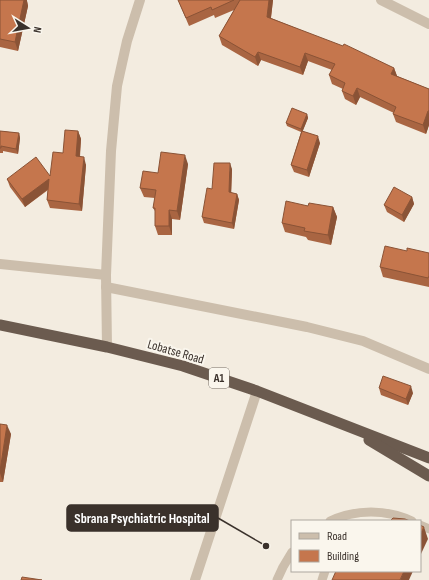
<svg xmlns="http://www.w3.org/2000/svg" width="429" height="580" viewBox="0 0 429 580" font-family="'Sofia Sans Condensed',sans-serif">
  <rect width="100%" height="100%" fill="#f3ece0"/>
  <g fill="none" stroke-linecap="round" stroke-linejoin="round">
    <g stroke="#ccbeac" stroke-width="9">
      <path d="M 330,521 C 356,509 386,509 412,521"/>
      <path d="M 420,525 L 429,529"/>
      <path d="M 277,580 L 283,567 L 292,552"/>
      <path d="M 322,580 L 325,571"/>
    </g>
    <g stroke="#ccbeac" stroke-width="10">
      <path d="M 381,0 L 429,24"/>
      <path d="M 0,264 L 106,275"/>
      <path d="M 106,287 L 307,327 L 363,341 L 429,369"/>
      <path d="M 107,347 L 106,275 L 111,151 L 117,86 L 127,41 L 140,0"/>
    </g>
    <path stroke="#ccbeac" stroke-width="10" d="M 195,580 L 257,391"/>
    <g stroke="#6b5b4f" stroke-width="11">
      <path d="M 0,325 L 107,347 L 183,366 L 257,391 L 429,458"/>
      <path d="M 369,440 L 429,476"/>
    </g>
  </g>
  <g fill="#a96542">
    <path d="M 0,0 L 27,0 L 27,1 L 28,6 L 18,51 L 0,47 Z"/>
    <path d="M 178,0 L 273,0 L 271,18 L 394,68 L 397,76 L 429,89 L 429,125 L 426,134 L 396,122 L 393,114 L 394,113 L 360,97 L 356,105 L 345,99 L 342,91 L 343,89 L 332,84 L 329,75 L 332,70 L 308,61 L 303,75 L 261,60 L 258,66 L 222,45 L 219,36 L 234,10 L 215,18 L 214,15 L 189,26 Z"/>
    <path d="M 307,114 L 308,118 L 302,132 L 320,143 L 309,177 L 294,172 L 291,165 L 301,132 L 287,126 L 286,123 Z"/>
    <path d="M 0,131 L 19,133 L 20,138 L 18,154 L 3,151 L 3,153 L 0,153 Z"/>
    <path d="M 78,131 L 81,139 L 80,157 L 86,165 L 82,211 L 50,208 L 47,200 L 48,190 L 25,207 L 10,187 L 7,179 L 50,176 L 63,153 Z"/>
    <path d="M 188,164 L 180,220 L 172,219 L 172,235 L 158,235 L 155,226 L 155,211 L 153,208 L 155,198 L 144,197 L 140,188 L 158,173 Z"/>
    <path d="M 232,169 L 231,193 L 237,194 L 239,200 L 234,229 L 204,223 L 202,217 L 212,189 Z"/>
    <path d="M 412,197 L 414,204 L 404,222 L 387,212 L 384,205 Z"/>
    <path d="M 308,206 L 333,207 L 337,217 L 331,245 L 308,240 L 306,237 L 285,232 L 282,223 Z"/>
    <path d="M 407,251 L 429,253 L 429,287 L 383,277 L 380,267 Z"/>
    <path d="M 379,388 L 413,393 L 408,405 L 381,395 Z"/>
    <path d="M 0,424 L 11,434 L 3,482 L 0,482 Z"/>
  </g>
  <g fill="#8a5336">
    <path d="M 24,0 L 27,0 L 27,1 L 28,6 L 18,51 L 15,42 Z"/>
    <path d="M 269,0 L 273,0 L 270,25 L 267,17 Z"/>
    <path d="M 258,52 L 261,60 L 258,66 L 255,57 Z"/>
    <path d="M 305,53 L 308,61 L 303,75 L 300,67 Z"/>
    <path d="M 394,68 L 397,76 L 394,82 L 391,74 Z"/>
    <path d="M 357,88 L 360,97 L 356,105 L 353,96 Z"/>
    <path d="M 428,111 L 429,113 L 429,125 L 426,134 L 423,125 Z"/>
    <path d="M 307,114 L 308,118 L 302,133 L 301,129 Z"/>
    <path d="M 78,131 L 81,139 L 79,164 L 76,156 Z"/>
    <path d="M 19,133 L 20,138 L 18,154 L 16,149 Z"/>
    <path d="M 318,136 L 320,143 L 309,177 L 307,170 Z"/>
    <path d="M 185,155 L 188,164 L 180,220 L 177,211 Z"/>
    <path d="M 84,157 L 86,165 L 82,211 L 79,204 Z"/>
    <path d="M 230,163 L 232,169 L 231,198 L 229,192 Z"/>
    <path d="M 49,179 L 52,186 L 25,207 L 22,199 Z"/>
    <path d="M 237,194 L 239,200 L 234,229 L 232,223 Z"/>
    <path d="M 412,197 L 414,204 L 404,222 L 402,215 Z"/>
    <path d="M 333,207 L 337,217 L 331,245 L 328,235 Z"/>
    <path d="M 169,210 L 172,219 L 172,235 L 169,226 Z"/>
    <path d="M 411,386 L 413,393 L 408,405 L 406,399 Z"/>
    <path d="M 7,425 L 11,434 L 3,482 L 0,473 L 0,471 Z"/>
    <path d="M 424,527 L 428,539 L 420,556 L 420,535 Z"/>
    <path d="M 404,571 L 413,571 L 409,580 L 400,580 Z"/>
  </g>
  <g fill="#c5764d" stroke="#8a5336">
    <path d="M 0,0 L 24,0 L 15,42 L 0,39 Z"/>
    <path d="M 178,0 L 234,0 L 212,10 L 211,7 L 186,18 Z"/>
    <path d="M 240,0 L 269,0 L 267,17 L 343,46 L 344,44 L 394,68 L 391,74 L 429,89 L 429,111 L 428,111 L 423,125 L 393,114 L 396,107 L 357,88 L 353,96 L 342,91 L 345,83 L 329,75 L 335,64 L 305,53 L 300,67 L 258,52 L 255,57 L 219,36 Z"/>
    <path d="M 292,108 L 307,114 L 301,129 L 286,123 Z"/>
    <path d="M 65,130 L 78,131 L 76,156 L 84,157 L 79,204 L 47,200 L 49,179 L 22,199 L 7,179 L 36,157 L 50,176 L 53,152 L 63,153 Z"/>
    <path d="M 0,131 L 19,133 L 16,149 L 1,146 L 1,148 L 0,148 Z"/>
    <path d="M 302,131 L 318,136 L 307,170 L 291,165 Z"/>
    <path d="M 161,152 L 185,155 L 177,211 L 169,210 L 169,226 L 155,226 L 155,208 L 153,208 L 156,190 L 140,188 L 143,171 L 158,173 Z"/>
    <path d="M 214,163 L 230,163 L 229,192 L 237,194 L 232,223 L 202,217 L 207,188 L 212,189 Z"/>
    <path d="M 394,187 L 412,197 L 402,215 L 384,205 Z"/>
    <path d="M 286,201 L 308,206 L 309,203 L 333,207 L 328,235 L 304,231 L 305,228 L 282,223 Z"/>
    <path d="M 385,246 L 407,251 L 407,248 L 429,253 L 429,276 L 428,278 L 380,267 Z"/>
    <path d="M 383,376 L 411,386 L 406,399 L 379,388 Z"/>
    <path d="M 0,424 L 7,425 L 0,471 Z"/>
    <path d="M 393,518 L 405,519 L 410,521 L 390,521 Z"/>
    <path d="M 420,525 L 424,527 L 420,535 Z"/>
    <path d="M 336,571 L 404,571 L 400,580 L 332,580 Z"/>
    <path d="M 22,577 L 42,580 L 21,580 Z"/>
  </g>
  <g text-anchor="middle" stroke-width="4" stroke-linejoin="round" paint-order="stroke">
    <rect fill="#faf6ed" stroke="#746c65" stroke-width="1" x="209" y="368" width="20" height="20" rx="3"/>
    <g font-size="12" font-weight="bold" fill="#3a312b">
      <text x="219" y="382">A1</text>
    </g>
    <g font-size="13" fill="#3a312b" stroke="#faf6ed">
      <text transform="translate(176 351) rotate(16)" y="5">Lobatse Road</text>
    </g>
  </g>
  <path fill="none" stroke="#3a312b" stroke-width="1.5" d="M266 546L218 518"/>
  <circle fill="#3a312b" stroke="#faf6ed" stroke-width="1.5" cx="266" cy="546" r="4"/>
  <rect fill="#3a312b" stroke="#3a312b" stroke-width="1.5" x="67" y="505" width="151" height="26" rx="4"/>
  <g font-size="14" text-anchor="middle" font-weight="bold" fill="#fff">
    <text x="142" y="523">Sbrana Psychiatric Hospital</text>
  </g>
  <rect x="291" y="520" width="130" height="52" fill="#faf6ed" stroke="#ada79f"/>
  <rect x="299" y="533" width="20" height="6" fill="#ccbeac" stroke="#ada79f"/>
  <text x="327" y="540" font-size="12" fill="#3a312b">Road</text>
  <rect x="299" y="550" width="20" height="12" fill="#c5764d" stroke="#ada79f"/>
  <text x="327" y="560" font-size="12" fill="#3a312b">Building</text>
  <g transform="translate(28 28) rotate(101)" stroke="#faf6ed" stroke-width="3" paint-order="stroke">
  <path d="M0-3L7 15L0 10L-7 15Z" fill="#3a312b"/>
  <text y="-6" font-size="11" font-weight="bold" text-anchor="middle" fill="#3a312b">N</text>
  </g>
</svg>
